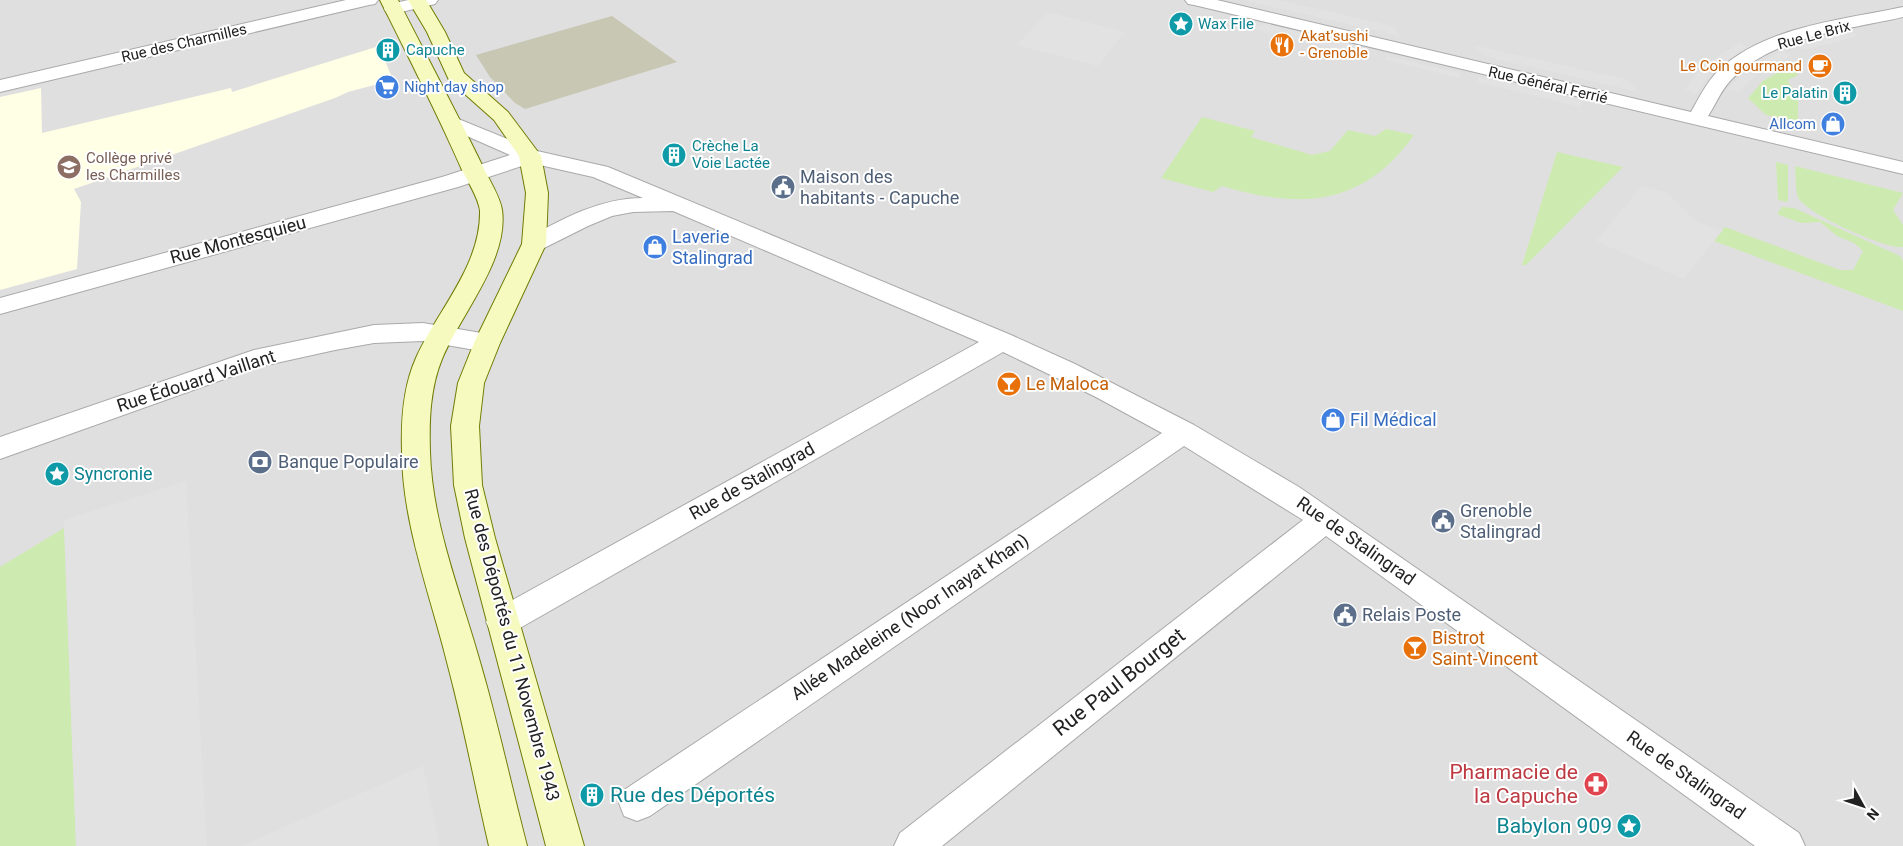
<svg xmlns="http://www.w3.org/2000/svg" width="1903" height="846" viewBox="0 0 1903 846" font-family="Roboto,sans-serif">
  <rect width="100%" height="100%" fill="#f2efe9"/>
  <rect fill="#e0dfdf" x="0" y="0" width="1903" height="846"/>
  <path fill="#ffffe5" d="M 379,46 L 393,80 L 348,92 L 335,98 L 74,189 L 81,202 L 77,269 L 0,290 L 0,97 L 41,88 L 42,133 L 231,88 L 232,92 Z"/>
  <path fill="#c7c7b4" d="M 612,16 L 677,62 L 525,109 L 515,103 L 490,77 L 476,55 Z"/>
  <g fill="#cdebb0">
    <path d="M 1794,63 L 1797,64 L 1797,76 L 1789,79 L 1788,82 L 1798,94 L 1798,122 L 1766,115 L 1748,98 L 1763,81 Z"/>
    <path d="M 1202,117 L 1255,131 L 1251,137 L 1312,155 L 1330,151 L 1348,130 L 1375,136 L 1386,129 L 1414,135 C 1363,206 1302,210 1222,186 L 1213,192 L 1161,178 Z"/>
    <path d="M 1557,152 L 1623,167 L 1526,265 L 1522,265 Z"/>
    <path d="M 1776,162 L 1788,165 L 1788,202 L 1778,200 Z"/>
    <path d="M 1795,166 L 1903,193 L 1893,210 L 1903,225 L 1903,247 C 1887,250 1804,213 1798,197 C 1795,189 1796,175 1795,166 Z"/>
    <path d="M 1782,207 L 1794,208 L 1900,256 L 1903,261 L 1903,311 L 1714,241 L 1725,227 L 1840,270 L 1853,270 L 1863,251 L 1854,243 L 1837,236 L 1820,222 L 1801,223 L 1777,214 Z"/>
    <path d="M 64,528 L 76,846 L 0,846 L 0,567 Z"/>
  </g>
  <g fill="#e2e2e2">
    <path d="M 1243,0 L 1278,0 L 1393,26 L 1400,36 Z"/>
    <path d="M 1048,12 L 1125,32 L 1098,66 L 1017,45 Z"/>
    <path d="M 1269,23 L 1367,46 L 1352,53 L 1250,28 Z"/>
    <path d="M 1851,32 L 1858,36 L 1804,50 L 1797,46 Z"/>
    <path d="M 1740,43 L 1748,47 L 1712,71 L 1696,94 L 1685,89 L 1695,75 L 1712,60 Z"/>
    <path d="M 1473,45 L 1629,80 L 1639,92 L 1484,56 Z"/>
    <path d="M 1783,51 L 1791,55 L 1760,72 L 1738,92 L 1727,89 L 1751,67 Z"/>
    <path d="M 1387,56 L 1460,73 L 1459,78 L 1385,60 Z"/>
    <path d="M 1479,77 L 1582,101 L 1581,107 L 1477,82 Z"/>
    <path d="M 1642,186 L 1666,192 L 1696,221 L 1722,231 L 1684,279 L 1596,241 Z"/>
    <path d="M 186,481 L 207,846 L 76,846 L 64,520 Z"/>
    <path d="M 423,766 L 440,846 L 241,846 Z"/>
  </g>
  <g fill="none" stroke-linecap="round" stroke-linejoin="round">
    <defs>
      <g id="street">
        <path d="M 346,0 L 378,0 L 375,4 L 369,5 L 0,92 L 0,80 Z"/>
        <path d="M 408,0 L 438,0 L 435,4 L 393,14 L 387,13 L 384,9 L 387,5 Z"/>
        <path d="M 1185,0 L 1217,0 L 1691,112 C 1699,98 1707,81 1719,70 C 1766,26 1842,20 1903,7 L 1903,17 C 1847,30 1773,36 1731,80 C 1721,90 1716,104 1708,116 L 1903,162 L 1903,174 L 1194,5 L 1188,4 Z"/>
        <path d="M 451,116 L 537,151 L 608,167 L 1011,335 L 1075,364 L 1194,425 L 1299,487 L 1799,833 L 1805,846 L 1755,846 L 1326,536 L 942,846 L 894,846 L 900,833 L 1303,520 L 1184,446 L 650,816 L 637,821 L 624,816 L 619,803 L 624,790 L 1162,433 L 1094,396 L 1003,352 L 513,632 L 502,636 L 491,632 L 486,622 L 491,612 L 979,342 L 673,211 L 633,212 L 612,216 L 588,226 L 542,249 L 534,252 L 526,249 L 522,244 L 526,239 C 562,219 600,198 643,198 L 593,177 L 531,163 L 458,187 L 0,314 L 0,298 L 442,177 L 510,155 L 444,126 L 441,122 L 444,118 Z"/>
        <path d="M 423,323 L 487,334 L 496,337 L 500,343 L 496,349 L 487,352 L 423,341 L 374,343 L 335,350 L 258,367 L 0,459 L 0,437 L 254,350 L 374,325 Z"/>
      </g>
      <g id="secondary">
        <path d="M 380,0 L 398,0 C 426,55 455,109 482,165 C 488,178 500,196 502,210 C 509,260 460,315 442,359 C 430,388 429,421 430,452 C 432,524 461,594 480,662 C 498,723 511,785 527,846 L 489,846 C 475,786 464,726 448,666 C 431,596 402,524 402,451 C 401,420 403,387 416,358 C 437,311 481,266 480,211 C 479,199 468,182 462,170 C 437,113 408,56 380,0 Z"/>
        <path d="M 408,0 L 426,0 L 445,32 L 464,73 L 508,112 L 541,156 L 548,193 L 546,244 L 500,343 L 484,383 L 479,426 L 482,485 L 495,538 L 584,846 L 546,846 L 465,538 L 454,485 L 451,426 L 458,383 L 474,343 L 522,244 L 526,193 L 519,156 L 494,120 L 449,80 L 427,32 Z"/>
      </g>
    </defs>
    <use href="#street" stroke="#a9a9a9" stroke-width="2"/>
    <use href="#secondary" stroke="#707d05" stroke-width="2"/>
    <use href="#street" fill="#fff" fill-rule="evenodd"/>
    <use href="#secondary" fill="#f7fabf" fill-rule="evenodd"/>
  </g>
  <defs>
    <symbol id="sight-disc" viewBox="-11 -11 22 22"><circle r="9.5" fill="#0f9aa8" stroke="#fff"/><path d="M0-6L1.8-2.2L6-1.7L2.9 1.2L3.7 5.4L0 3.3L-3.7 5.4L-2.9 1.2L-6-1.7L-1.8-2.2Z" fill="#fff"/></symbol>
    <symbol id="restaurant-disc" viewBox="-11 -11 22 22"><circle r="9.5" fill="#e8710a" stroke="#fff"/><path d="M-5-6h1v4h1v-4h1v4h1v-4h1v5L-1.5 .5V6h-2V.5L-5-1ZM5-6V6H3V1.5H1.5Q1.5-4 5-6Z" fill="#fff"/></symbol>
    <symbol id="building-disc" viewBox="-11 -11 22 22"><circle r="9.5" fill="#0f9aa8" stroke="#fff"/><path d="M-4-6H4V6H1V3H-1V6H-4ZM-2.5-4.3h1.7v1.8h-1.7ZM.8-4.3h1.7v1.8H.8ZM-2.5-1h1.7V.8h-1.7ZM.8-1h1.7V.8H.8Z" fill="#fff"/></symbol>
    <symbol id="cafe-disc" viewBox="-11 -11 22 22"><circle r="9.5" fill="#e8710a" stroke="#fff"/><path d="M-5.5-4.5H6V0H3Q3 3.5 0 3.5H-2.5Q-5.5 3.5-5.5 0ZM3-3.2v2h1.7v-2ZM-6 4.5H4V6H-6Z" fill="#fff"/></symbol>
    <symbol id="supermarket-disc" viewBox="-11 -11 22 22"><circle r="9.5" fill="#3f7fe0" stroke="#fff"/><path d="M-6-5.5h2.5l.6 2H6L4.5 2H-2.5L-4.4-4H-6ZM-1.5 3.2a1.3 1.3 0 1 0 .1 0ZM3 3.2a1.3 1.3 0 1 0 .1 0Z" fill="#fff"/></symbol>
    <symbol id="shop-disc" viewBox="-11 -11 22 22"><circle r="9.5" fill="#3f7fe0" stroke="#fff"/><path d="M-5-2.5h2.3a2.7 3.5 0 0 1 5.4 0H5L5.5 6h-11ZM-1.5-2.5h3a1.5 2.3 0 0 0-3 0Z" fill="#fff"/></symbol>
    <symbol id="school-disc" viewBox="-11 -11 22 22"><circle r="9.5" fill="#8d6e63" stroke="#fff"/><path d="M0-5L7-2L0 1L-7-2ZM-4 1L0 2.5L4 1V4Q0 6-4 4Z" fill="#fff"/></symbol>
    <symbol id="civic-disc" viewBox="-11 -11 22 22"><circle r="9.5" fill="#5c6f8a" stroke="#fff"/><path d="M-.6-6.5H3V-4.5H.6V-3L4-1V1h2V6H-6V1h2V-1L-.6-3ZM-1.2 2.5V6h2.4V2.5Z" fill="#fff"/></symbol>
    <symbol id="bar-disc" viewBox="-11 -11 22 22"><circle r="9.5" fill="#e8710a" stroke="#fff"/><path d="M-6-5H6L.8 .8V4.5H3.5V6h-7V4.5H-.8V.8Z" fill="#fff"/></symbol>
    <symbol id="bank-disc" viewBox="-11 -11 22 22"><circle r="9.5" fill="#5c6f8a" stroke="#fff"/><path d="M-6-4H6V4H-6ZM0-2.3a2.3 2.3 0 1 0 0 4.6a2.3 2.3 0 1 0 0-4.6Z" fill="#fff"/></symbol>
    <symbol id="pharmacy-disc" viewBox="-11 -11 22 22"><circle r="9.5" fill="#e0444e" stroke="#fff"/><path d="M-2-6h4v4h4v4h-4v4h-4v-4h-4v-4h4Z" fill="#fff"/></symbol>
  </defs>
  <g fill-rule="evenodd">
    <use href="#sight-disc" x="1167" y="10" width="28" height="28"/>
    <use href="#restaurant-disc" x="1268" y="31" width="28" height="28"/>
    <use href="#building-disc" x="374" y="36" width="28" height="28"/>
    <use href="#cafe-disc" x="1806" y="52" width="28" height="28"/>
    <use href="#supermarket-disc" x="373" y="73" width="28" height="28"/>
    <use href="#building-disc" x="1831" y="79" width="28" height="28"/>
    <use href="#shop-disc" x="1819" y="110" width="28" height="28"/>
    <use href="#building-disc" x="660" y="141" width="28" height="28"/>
    <use href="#school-disc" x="55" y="153" width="28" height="28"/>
    <use href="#civic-disc" x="769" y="173" width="28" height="28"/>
    <use href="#shop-disc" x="641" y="233" width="28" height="28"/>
    <use href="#bar-disc" x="995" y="370" width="28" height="28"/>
    <use href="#shop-disc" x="1319" y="406" width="28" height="28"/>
    <use href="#bank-disc" x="246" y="448" width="28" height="28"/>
    <use href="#sight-disc" x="43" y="460" width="28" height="28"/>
    <use href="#civic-disc" x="1429" y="507" width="28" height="28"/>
    <use href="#civic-disc" x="1331" y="601" width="28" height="28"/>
    <use href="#bar-disc" x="1401" y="634" width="28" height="28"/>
    <use href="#pharmacy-disc" x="1582" y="770" width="28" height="28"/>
    <use href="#building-disc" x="578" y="781" width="28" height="28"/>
    <use href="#sight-disc" x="1615" y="812" width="28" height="28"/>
  </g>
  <g text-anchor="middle" stroke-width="4" stroke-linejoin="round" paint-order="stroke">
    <g font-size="15" fill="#0d838f" stroke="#fff" text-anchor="start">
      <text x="1198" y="29">Wax File</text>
      <text x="406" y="55">Capuche</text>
      <text x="1828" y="98" text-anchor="end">Le Palatin</text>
      <text x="692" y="151">Crèche La<tspan x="692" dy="17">Voie Lactée</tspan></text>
    </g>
    <g font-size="15" fill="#222" stroke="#fff">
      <text transform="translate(1814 35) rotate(-15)" y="5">Rue Le Brix</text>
      <text transform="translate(184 43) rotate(-13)" y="5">Rue des Charmilles</text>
      <text transform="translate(1548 85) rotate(13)" y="5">Rue Général Ferrié</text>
    </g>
    <g font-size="15" fill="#c56008" stroke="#fff" text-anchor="start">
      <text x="1300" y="41">Akat’sushi<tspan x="1300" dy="17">- Grenoble</tspan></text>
      <text x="1802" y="71" text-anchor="end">Le Coin gourmand</text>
    </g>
    <g font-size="15" fill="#366cbe" stroke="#fff" text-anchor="start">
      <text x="404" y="92">Night day shop</text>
      <text x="1816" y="129" text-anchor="end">Allcom</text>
    </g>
    <g font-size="15" fill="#785e54" stroke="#fff" text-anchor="start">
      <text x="86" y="163">Collège privé<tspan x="86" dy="17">les Charmilles</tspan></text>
    </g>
    <g font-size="18" fill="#4e5e75" stroke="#fff" text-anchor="start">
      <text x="800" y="183">Maison des<tspan x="800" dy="21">habitants - Capuche</tspan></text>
      <text x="278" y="468">Banque Populaire</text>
      <text x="1460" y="517">Grenoble<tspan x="1460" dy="21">Stalingrad</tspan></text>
      <text x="1362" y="621">Relais Poste</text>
    </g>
    <g font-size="18" fill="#366cbe" stroke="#fff" text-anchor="start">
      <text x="672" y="243">Laverie<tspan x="672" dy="21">Stalingrad</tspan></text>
      <text x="1350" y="426">Fil Médical</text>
    </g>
    <g font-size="18" fill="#222" stroke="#fff">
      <text transform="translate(238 240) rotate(-15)" y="6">Rue Montesquieu</text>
      <text transform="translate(196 381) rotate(-18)" y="6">Rue Édouard Vaillant</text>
      <text transform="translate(752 481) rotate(-29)" y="6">Rue de Stalingrad</text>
      <text transform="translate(1356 541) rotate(35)" y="6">Rue de Stalingrad</text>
      <text transform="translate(910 617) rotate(-34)" y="6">Allée Madeleine (Noor Inayat Khan)</text>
      <text transform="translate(512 645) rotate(75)" y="6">Rue des Déportés du 11 Novembre 1943</text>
      <text transform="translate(1686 775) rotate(35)" y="6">Rue de Stalingrad</text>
    </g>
    <g font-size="18" fill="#c56008" stroke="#fff" text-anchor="start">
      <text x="1026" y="390">Le Maloca</text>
      <text x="1432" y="644">Bistrot<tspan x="1432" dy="21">Saint-Vincent</tspan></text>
    </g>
    <g font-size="18" fill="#0d838f" stroke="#fff" text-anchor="start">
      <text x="74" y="480">Syncronie</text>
    </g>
    <g font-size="21" fill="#222" stroke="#fff">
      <text transform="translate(1119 682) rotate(-38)" y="7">Rue Paul Bourget</text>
    </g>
    <g font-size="21" fill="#be3a42" stroke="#fff" text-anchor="end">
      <text x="1578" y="779">Pharmacie de<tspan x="1578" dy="24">la Capuche</tspan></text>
    </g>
    <g font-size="21" fill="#0d838f" stroke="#fff" text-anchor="start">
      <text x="610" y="802">Rue des Déportés</text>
      <text x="1612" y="833" text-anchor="end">Babylon 909</text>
    </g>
  </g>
  <g transform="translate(1863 806) rotate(130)" stroke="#ffffff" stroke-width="4" paint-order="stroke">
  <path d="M0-4L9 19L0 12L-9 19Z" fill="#222222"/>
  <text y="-8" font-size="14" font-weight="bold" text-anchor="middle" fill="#222222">N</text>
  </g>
</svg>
